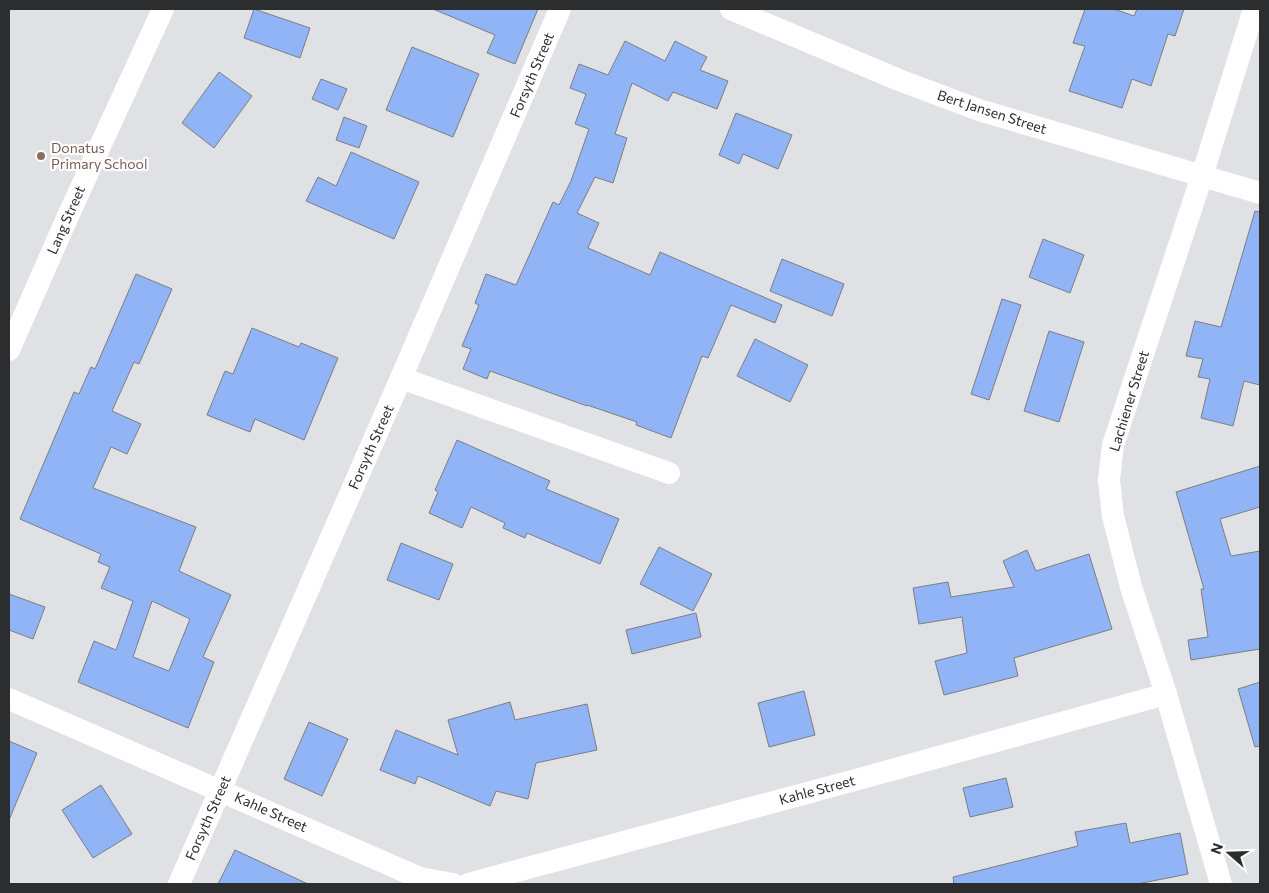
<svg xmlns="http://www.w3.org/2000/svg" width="1269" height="893" viewBox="0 0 1269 893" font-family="Commissioner,sans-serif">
  <rect width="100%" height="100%" fill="#e0e1e4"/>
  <g fill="#91b4f6" stroke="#7c7e80" fill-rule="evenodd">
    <path d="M 254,9 L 310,28 L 300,58 L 244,38 Z"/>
    <path d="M 433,9 L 538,9 L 515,64 L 487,53 L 495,35 Z"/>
    <path d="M 1085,9 L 1114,9 L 1134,16 L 1137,9 L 1184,9 L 1175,36 L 1168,34 L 1151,86 L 1132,79 L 1122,108 L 1069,91 L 1085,46 L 1073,43 Z"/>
    <path d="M 625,41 L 665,61 L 675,41 L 707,57 L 700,70 L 728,81 L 717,109 L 673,92 L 668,101 L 632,83 L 615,134 L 627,138 L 613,183 L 595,177 L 577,213 L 599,223 L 588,248 L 650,275 L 660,252 L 782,305 L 775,323 L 731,305 L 708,358 L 702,356 L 671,438 L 636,425 L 637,422 L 587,405 L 587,406 L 490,371 L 487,379 L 463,369 L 471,349 L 462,346 L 479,305 L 475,303 L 486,274 L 516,285 L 553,202 L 559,205 L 571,181 L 589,129 L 575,124 L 586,94 L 570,88 L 579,64 L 608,75 Z"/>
    <path d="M 412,47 L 479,74 L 453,137 L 386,110 Z"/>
    <path d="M 219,72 L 252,96 L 214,148 L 182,123 Z"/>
    <path d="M 321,79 L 347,89 L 338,110 L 312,99 Z"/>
    <path d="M 736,113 L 792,135 L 778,169 L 743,154 L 739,164 L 719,155 Z"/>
    <path d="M 344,117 L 367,126 L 359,148 L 336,140 Z"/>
    <path d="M 351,152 L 419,182 L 394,239 L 306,201 L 318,177 L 336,186 Z"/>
    <path d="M 1255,211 L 1260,212 L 1260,385 L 1244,381 L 1233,426 L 1201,418 L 1210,379 L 1198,377 L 1203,359 L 1186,356 L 1195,321 L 1221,327 Z"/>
    <path d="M 1043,239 L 1084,255 L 1070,293 L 1029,277 Z"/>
    <path d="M 782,259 L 844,284 L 832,316 L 770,291 Z"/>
    <path d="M 136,274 L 172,289 L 139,364 L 134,362 L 112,411 L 141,424 L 127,454 L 111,447 L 93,488 L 196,527 L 179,571 L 231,595 L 203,657 L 214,662 L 188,728 L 78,682 L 94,641 L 116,650 L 133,601 L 101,588 L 110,567 L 98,562 L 101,554 L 20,519 L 74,392 L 79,394 L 91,367 L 95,369 ZM 152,601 L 190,619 L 169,671 L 133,657 Z"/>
    <path d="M 1002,299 L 1021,305 L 989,400 L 971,394 Z"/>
    <path d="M 252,328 L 299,347 L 301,343 L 338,358 L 304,440 L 255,419 L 250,432 L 207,415 L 225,371 L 233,374 Z"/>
    <path d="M 1049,331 L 1084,342 L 1059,422 L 1024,411 Z"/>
    <path d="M 755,339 L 808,365 L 790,402 L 737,376 Z"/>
    <path d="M 457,440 L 550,481 L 546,489 L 619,519 L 600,564 L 527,533 L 525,538 L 503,528 L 505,523 L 471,507 L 462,528 L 429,513 L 438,492 L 435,490 Z"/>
    <path d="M 1260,466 L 1260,507 L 1220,519 L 1231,556 L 1260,551 L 1260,649 L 1191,660 L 1188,640 L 1208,637 L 1201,589 L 1204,589 L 1176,492 Z"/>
    <path d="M 401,543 L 453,564 L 439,600 L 387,580 Z"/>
    <path d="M 659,547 L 712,574 L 693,611 L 640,584 Z"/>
    <path d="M 1027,550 L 1036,571 L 1089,554 L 1112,629 L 1014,658 L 1018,676 L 944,695 L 935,661 L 967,653 L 962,617 L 919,624 L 913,588 L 948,582 L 951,597 L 1014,587 L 1003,561 Z"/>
    <path d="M 9,594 L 45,607 L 33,639 L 9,630 Z"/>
    <path d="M 696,613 L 701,637 L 632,654 L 626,630 Z"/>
    <path d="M 1260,682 L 1260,746 L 1255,747 L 1238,689 Z"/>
    <path d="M 804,691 L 815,735 L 769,747 L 758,703 Z"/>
    <path d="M 510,702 L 515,720 L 587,704 L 597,750 L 536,763 L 528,799 L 496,791 L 490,806 L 418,776 L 415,784 L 380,770 L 396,730 L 458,755 L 448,720 Z"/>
    <path d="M 309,722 L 348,739 L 322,796 L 284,779 Z"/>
    <path d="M 9,741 L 37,753 L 9,820 Z"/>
    <path d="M 1006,778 L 1013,807 L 970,817 L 963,788 Z"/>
    <path d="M 101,785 L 132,834 L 93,858 L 62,810 Z"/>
    <path d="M 1126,823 L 1130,843 L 1180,833 L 1188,874 L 1137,884 L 954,884 L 953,877 L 1078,846 L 1075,832 Z"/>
    <path d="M 235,850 L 308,884 L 218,884 Z"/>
  </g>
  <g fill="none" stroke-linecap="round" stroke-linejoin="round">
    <g stroke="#fff" stroke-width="22">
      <path d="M 731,9 L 899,80 L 979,110 L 1260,193"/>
      <path d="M 9,350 L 68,216 L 163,9"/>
      <path d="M 401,378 L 669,473"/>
      <path d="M 9,699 L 420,878 L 453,884"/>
      <path d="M 179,884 L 401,378 L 560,9"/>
      <path d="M 468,884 L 859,779 L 1166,694"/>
      <path d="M 1221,884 L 1166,694 L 1131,587 L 1113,516 L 1109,480 L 1113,445 L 1202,176 L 1254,9"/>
    </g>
  </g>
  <circle fill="#8d6e63" stroke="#fff" stroke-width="2" cx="41" cy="156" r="5"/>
  <g text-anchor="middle" stroke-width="4.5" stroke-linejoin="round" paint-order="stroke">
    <g font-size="14" fill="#2c2d2e" stroke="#fff">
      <text transform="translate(532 75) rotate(-67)" y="5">Forsyth Street</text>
      <text transform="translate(992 112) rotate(18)" y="5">Bert Jansen Street</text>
      <text transform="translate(66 220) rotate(-66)" y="5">Lang Street</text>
      <text transform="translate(1129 401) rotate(-73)" y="5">Lachiener Street</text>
      <text transform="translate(371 447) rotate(-66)" y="5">Forsyth Street</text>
      <text transform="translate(817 790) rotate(-15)" y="5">Kahle Street</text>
      <text transform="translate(271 812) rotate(24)" y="5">Kahle Street</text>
      <text transform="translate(208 818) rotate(-66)" y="5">Forsyth Street</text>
    </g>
    <g font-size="14" fill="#785e54" stroke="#fff" text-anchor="start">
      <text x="51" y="153">Donatus<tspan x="51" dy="16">Primary School</tspan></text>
    </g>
  </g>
  <rect width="1269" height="893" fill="none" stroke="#2c2d2e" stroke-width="20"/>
  <g transform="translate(1229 853) rotate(290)" stroke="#ffffff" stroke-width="4" paint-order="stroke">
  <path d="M0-4L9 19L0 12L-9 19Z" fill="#2c2d2e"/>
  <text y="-8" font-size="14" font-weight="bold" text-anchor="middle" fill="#2c2d2e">N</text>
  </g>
</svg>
